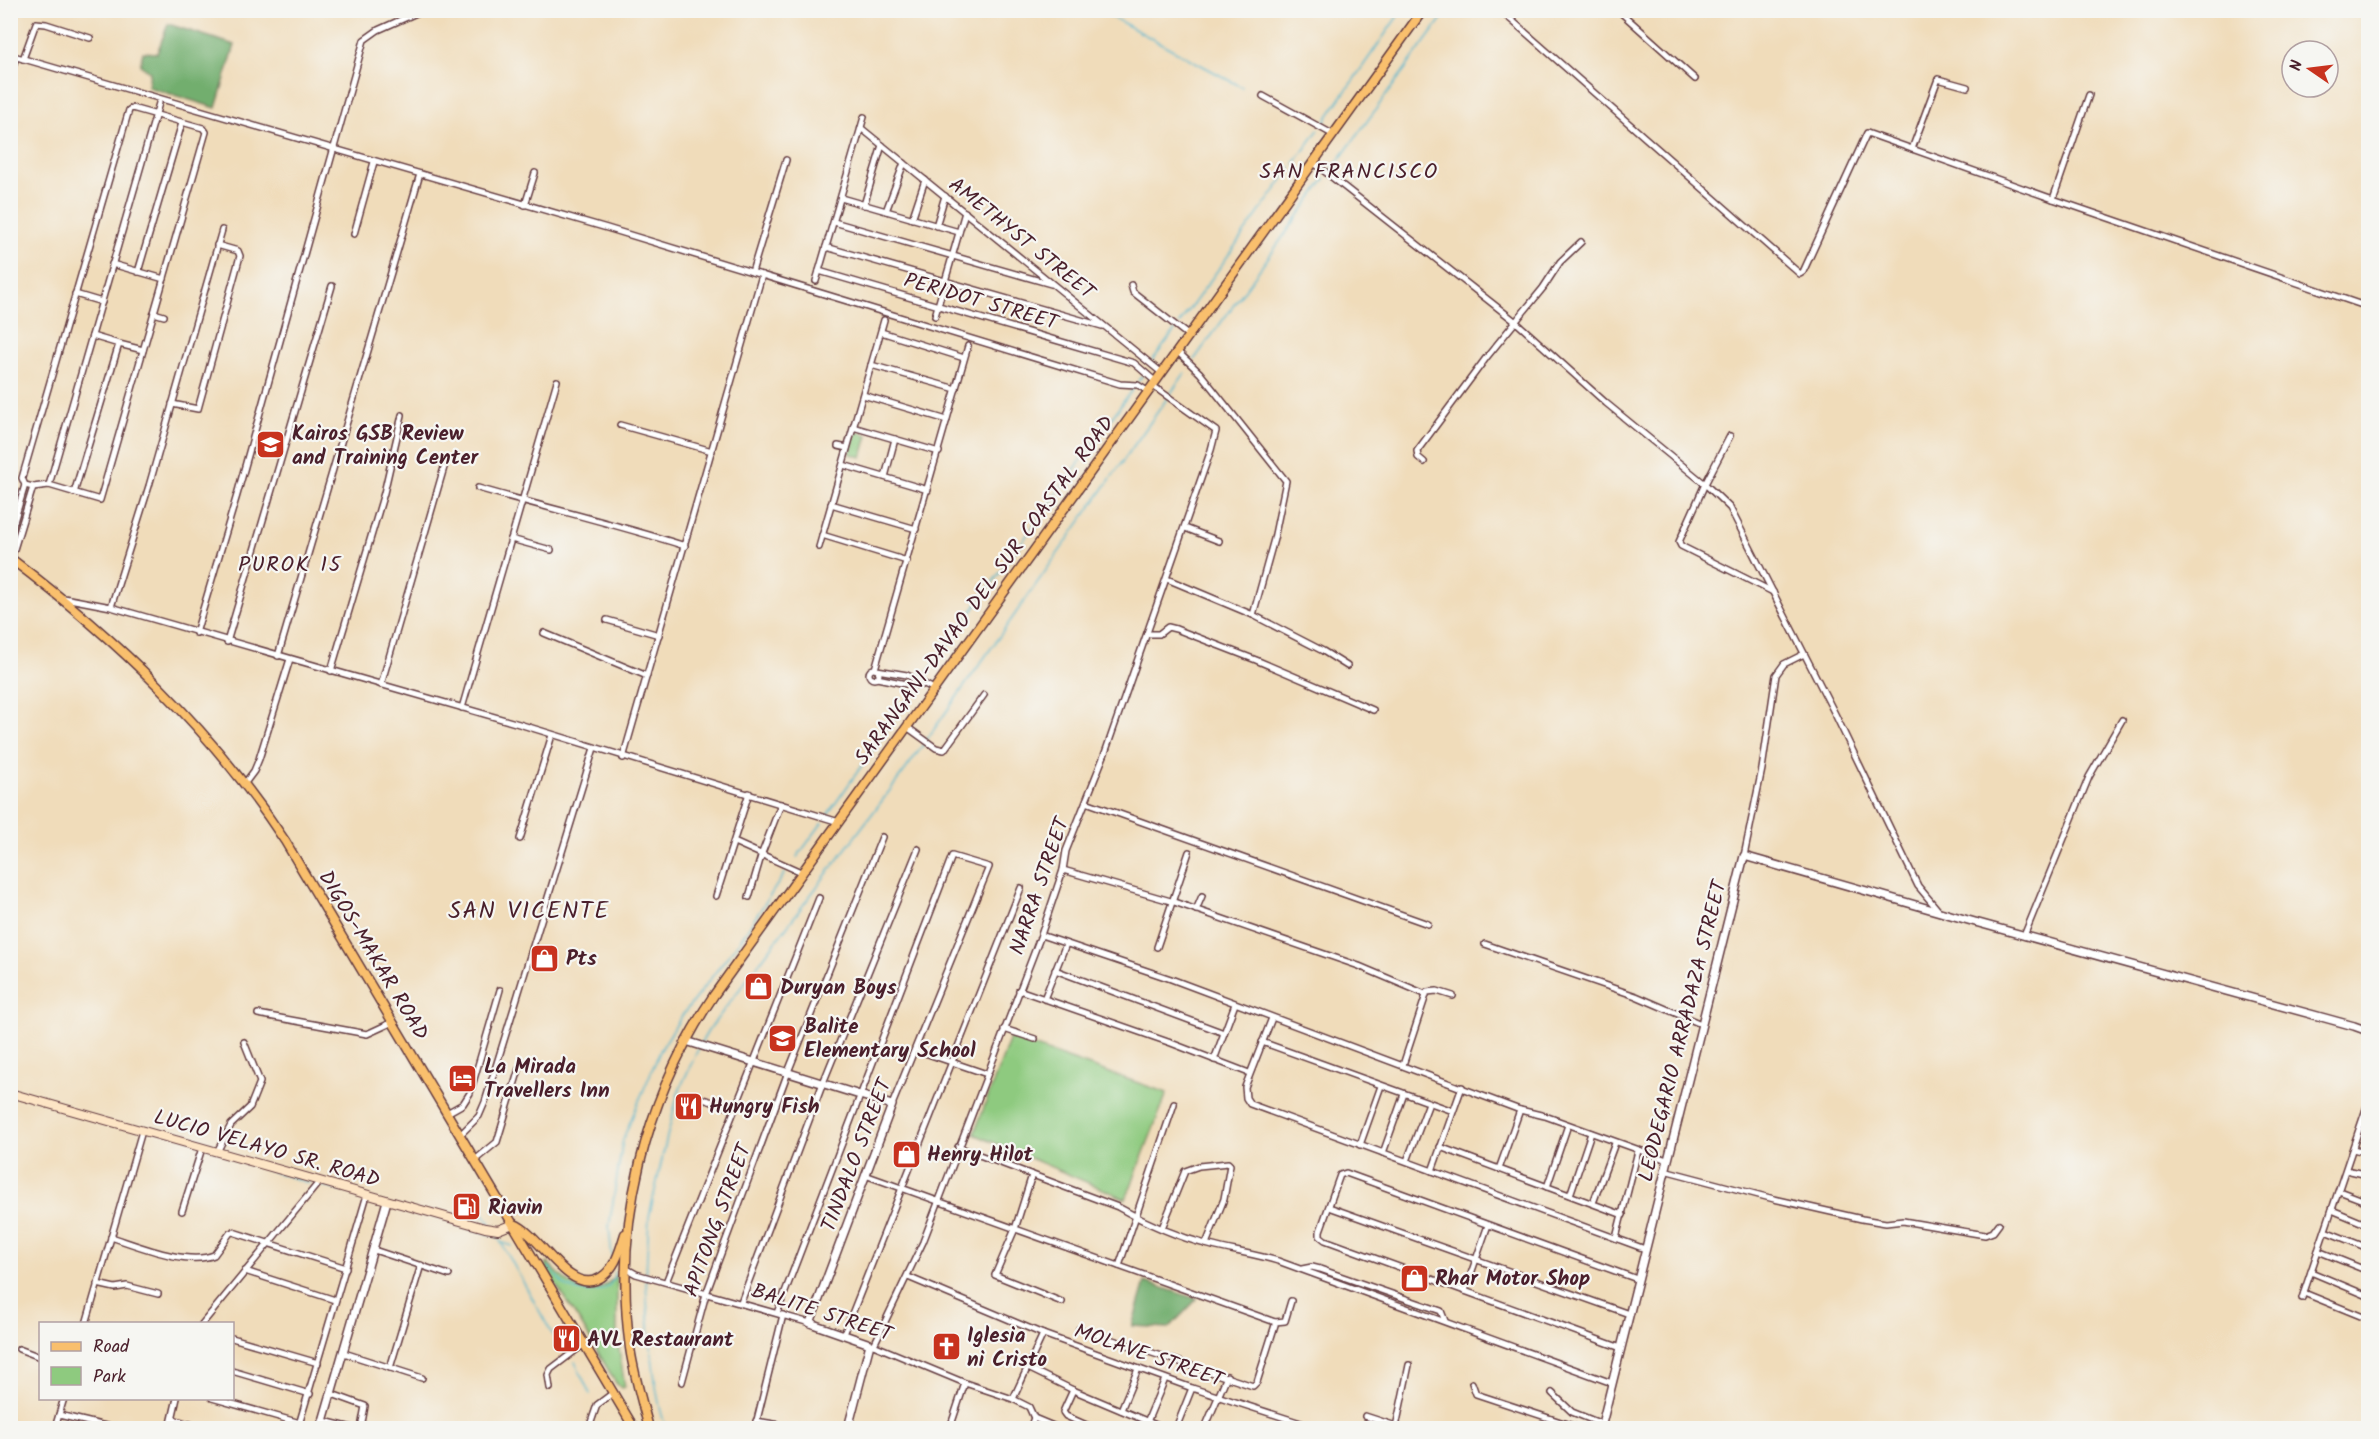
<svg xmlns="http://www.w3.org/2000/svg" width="2379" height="1439" viewBox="0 0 2379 1439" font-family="Kalam,sans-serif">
  <rect width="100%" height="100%" fill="#f6f6f2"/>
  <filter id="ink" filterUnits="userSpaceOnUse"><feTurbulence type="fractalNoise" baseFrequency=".0167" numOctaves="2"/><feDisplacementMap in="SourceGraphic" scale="12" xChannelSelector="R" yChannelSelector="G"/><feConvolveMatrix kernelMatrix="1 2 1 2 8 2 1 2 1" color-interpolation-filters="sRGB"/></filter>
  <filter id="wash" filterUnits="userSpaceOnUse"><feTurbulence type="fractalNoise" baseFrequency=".008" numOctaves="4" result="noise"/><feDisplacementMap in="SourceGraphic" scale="24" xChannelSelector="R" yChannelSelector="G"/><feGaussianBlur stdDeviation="1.35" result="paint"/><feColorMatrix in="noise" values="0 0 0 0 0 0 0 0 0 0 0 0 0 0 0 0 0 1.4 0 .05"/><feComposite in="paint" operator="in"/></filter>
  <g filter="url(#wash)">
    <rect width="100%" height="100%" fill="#f0dcba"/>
    <g fill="#8eca7f" stroke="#6c7455" stroke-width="1.5">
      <path d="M 856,431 L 868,435 L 862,457 L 850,454 Z"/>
      <path d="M 1010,1038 L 1167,1093 L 1126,1199 L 974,1134 Z"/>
      <path d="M 548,1263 C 562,1277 579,1299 602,1287 C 608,1284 612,1278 617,1276 L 617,1336 L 625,1387 L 621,1388 L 616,1383 L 580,1322 L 545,1268 L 546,1264 Z"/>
    </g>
    <g fill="#72ae6e" stroke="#5e664c" stroke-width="1.5">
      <path d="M 168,24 L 235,45 L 216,108 L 148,87 L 150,72 L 140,65 L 143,52 L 157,53 Z"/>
      <path d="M 1145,1282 L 1197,1299 L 1169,1328 L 1132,1326 Z"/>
    </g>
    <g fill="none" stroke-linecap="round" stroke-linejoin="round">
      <g stroke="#4fb5ce" stroke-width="1.5">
        <path d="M 1099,10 L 1242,87"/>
        <path d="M 1322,125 L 1402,10"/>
        <path d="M 1294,164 L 1319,129"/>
        <path d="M 1331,171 L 1448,10"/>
        <path d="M 1179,324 L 1291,168"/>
        <path d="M 1194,360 L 1325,179"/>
        <path d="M 1152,361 L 1176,329"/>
        <path d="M 1138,381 L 1142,376"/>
        <path d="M 925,676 L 1134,387"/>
        <path d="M 828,814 L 914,691"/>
        <path d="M 797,857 L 822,823"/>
        <path d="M 701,1043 L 708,1031 L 906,769 L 1185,373"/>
        <path d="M 265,1169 L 309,1183"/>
        <path d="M 322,1186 L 342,1191"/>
        <path d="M 472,1195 L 478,1205"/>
        <path d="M 483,1213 L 491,1224"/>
        <path d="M 470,1228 L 498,1237 L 560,1348 L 568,1353"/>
        <path d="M 503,1243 L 512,1246"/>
        <path d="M 612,1258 L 609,1227 L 623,1139 L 660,1051 L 681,1017 L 741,939 L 785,873"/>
        <path d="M 549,1267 C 554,1273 559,1280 565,1285 C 580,1296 614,1296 614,1272"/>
        <path d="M 646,1274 L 649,1217 L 667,1137 L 678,1093 L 699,1047"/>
        <path d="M 646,1279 C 647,1309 654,1406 667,1428"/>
        <path d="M 575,1362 L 590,1394"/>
      </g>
    </g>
  </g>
  <g filter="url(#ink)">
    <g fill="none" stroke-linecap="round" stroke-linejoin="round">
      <defs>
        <g id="minor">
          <path d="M 1500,10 L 1800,274 L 1803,272 L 1867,133 L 2053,199 L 2368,307"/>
          <path d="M 1618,10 L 1695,79"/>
          <path d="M 10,55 L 607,228 L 1120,384 L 1138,385 L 1149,392"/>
          <path d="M 23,59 L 36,23 L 46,24 L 90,38"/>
          <path d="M 10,75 L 16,57"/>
          <path d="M 1263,96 L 1334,135"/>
          <path d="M 132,108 L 203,128 L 206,132 L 100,500 L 49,485 L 33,487 L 25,485 L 22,478 L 129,110 Z"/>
          <path d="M 861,128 L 1162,373"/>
          <path d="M 1912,149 L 1938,79 L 1967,87"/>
          <path d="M 1314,163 L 1516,322 L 1606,403 L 1705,484 L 1730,508 L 1835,714 L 1918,886 L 1938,910"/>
          <path d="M 841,198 L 959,232"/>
          <path d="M 2053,199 L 2089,95"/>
          <path d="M 525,205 L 535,173"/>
          <path d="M 864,205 L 882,145"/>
          <path d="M 886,211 L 904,163"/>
          <path d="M 912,219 L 925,180"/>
          <path d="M 834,222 L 1051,284"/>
          <path d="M 936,226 L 945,196"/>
          <path d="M 354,234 L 374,162"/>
          <path d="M 826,247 L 1102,326"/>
          <path d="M 112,264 L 164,279"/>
          <path d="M 819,271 L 1134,363 L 1156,382"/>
          <path d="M 138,272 L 182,123"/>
          <path d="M 752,272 L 786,160"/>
          <path d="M 816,281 L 864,117"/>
          <path d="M 1131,285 L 1133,292 L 1189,336"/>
          <path d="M 75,294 L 102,302"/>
          <path d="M 154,313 L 164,316"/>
          <path d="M 935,316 L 965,212"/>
          <path d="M 881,332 L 964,358"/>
          <path d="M 92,336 L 119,344"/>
          <path d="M 1178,352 L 1200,373 L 1286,481 L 1274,539 L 1253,615"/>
          <path d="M 871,365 L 956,389"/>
          <path d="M 863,395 L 947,420"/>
          <path d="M 172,404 L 198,409 L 240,256 L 238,251 L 217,245"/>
          <path d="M 620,425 L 712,451"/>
          <path d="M 853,427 L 939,452"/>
          <path d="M 1730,436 L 1705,484 L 1679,542 L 1681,546 L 1773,592"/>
          <path d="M 838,446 L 847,448"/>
          <path d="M 1424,462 L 1418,457 L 1417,451 L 1486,358 L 1543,288 L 1560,262 L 1581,242"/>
          <path d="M 843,465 L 928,490"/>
          <path d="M 885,477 L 895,439"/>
          <path d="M 49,485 L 159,103"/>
          <path d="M 478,488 C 547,508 616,524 685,546"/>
          <path d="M 74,493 L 119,344 L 143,350"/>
          <path d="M 831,504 L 916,529"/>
          <path d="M 1185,528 L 1219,541"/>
          <path d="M 10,535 L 25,485"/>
          <path d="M 822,535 L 907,561"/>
          <path d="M 511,539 L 551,550"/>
          <path d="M 819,547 L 884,320"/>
          <path d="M 11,559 L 33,487"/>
          <path d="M 1167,579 L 1253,615 L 1323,651 L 1347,666"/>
          <path d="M 64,598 L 111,607 L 519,724 L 839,822"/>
          <path d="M 111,607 L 149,486 L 222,230"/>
          <path d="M 607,620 L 659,635"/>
          <path d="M 196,633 L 237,495 L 364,40 L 378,30 L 423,10"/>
          <path d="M 544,633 L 647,676"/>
          <path d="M 1147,634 L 1159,634 L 1168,627 L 1176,629 L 1256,660 L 1373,710"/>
          <path d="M 227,642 L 332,286"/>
          <path d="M 278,656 L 420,174"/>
          <circle cx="874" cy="674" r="5"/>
          <path d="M 875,669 L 968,346"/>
          <path d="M 877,670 L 907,675 L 934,689"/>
          <path d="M 331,671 L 384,493 L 402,415"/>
          <path d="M 877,678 L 906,684 L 922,685"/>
          <path d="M 381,685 L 445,464"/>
          <path d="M 462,708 L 557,381"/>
          <path d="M 907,727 L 936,748 L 944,750 L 984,695"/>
          <path d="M 623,758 L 762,275"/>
          <path d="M 245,783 L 254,771 L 259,759 L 290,659"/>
          <path d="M 1086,802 L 1428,924"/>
          <path d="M 520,839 L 552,735"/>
          <path d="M 734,842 L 803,873"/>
          <path d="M 1744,856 L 1762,769 L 1776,675 L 1784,664 L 1804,654"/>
          <path d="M 1063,870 L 1174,902 L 1359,966 L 1425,994"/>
          <path d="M 716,896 L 749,793"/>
          <path d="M 749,897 L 762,853 L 781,804"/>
          <path d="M 1196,910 L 1202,896"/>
          <path d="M 1041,935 L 1171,979 L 1520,1110 L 1545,1116 L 1667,1160"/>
          <path d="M 2024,936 L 2089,777 L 2122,720"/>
          <path d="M 1485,944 L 1636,996 L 1701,1024"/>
          <path d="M 1157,947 L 1189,852"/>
          <path d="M 1055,970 L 1224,1033"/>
          <path d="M 1019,990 L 1171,1043 L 1249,1073"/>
          <path d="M 1044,999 L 1066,944"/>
          <path d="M 258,1014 L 367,1034 L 393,1022"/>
          <path d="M 1272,1018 L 1245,1087 L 1246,1098 L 1250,1104 L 1645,1249"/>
          <path d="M 1004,1029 L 1035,1039"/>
          <path d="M 1262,1042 L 1453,1111"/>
          <path d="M 916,1050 L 987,1074"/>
          <path d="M 1214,1060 L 1235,1004"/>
          <path d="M 1403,1065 L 1427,992 L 1437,991 L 1453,996"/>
          <path d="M 697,1097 L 734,1109"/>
          <path d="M 447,1113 L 463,1104 L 470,1093 L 500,990"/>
          <path d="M 460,1135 L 479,1116 L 485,1102 L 594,748"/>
          <path d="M 1360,1145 L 1381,1086"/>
          <path d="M 958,1147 L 1118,1207 C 1146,1223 1178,1237 1209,1245 C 1232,1251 1255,1254 1278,1261 L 1612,1383"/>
          <path d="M 1440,1147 L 1623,1215"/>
          <path d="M 2353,1149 L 2368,1153"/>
          <path d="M 217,1152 L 231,1125 L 250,1107 L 260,1082 L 244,1042"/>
          <path d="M 1383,1153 L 1404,1094"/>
          <path d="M 475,1160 L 497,1142 L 519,1069"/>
          <path d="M 1407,1161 L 1429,1103"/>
          <path d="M 1499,1169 L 1520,1110"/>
          <path d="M 1664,1170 L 1774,1199 L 1862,1219 L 1886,1223 L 1903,1221 L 1985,1235 L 1993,1232 L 1999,1224"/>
          <path d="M 2346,1170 L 2368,1175"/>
          <path d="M 1432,1171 L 1462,1087"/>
          <path d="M 865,1175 L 1275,1322 L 1275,1325 L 1257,1382 L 1253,1386 L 1079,1329"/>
          <path d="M 1032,1175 L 1015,1229 L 995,1275 L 1062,1302"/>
          <path d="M 1547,1187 L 1568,1125"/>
          <path d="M 2339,1191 L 2368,1202"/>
          <path d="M 1570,1195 L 1591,1133"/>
          <path d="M 1593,1203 L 1615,1143"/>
          <path d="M 1329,1207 L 1629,1314"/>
          <path d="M 2332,1210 L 2368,1225"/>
          <path d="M 182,1211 L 202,1148"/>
          <path d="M 1162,1228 L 1185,1171 L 1199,1166 L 1228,1163 L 1230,1165 L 1224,1199 L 1206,1244"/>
          <path d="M 2325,1231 L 2368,1248"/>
          <path d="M 111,1237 C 139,1246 187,1266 214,1255 L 230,1233 L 233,1232 L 346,1268"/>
          <path d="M 1616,1238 L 1638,1151"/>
          <path d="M 374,1250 L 449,1275"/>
          <path d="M 2318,1251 L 2368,1271"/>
          <path d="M 1119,1266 L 1174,1104"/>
          <path d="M 627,1269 L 636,1274 L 810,1323"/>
          <path d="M 1302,1269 L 1312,1267 L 1320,1269 L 1441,1311 L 1445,1321"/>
          <path d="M 245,1271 L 335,1300"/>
          <path d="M 2311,1272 L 2368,1296"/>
          <path d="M 908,1277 L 1043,1334 L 1192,1388 L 1316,1428"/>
          <path d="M 666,1282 L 819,898"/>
          <path d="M 97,1284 L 115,1288 L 127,1286 L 158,1294"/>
          <path d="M 1465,1291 L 1488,1225"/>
          <path d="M 2304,1293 L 2368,1319"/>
          <path d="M 2302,1298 L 2368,1103"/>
          <path d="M 741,1302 L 823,1083 L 918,849"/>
          <path d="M 777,1313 L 952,856 L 989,867 L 892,1105"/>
          <path d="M 1275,1322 L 1285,1321 L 1291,1301"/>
          <path d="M 86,1324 L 142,1131"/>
          <path d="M 202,1324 L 320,1181"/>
          <path d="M 844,1334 L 1021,888"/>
          <path d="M 232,1338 L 318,1363"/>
          <path d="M 871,1344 L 965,1383 L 1013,1399 L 1029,1407 L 1034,1418 L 1058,1428"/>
          <path d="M 874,1345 L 923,1242 L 1041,935 L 1063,870 L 1066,851 L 1105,753 L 1211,450 L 1216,431 L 1153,386"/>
          <path d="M 1621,1348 L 1325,1240 L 1320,1236 L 1320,1231 L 1340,1175 L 1346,1173 L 1637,1279"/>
          <path d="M 19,1349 L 40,1357"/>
          <path d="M 344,1353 L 422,1378"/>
          <path d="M 390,1368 L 421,1265"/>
          <path d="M 1028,1368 L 1073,1390 L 1163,1428"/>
          <path d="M 232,1371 L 310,1394"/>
          <path d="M 682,1382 L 706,1294 L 788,1072 L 882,837"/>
          <path d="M 1472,1383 L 1476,1394 L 1579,1428"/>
          <path d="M 550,1388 L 548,1375 L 551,1369 L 584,1344"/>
          <path d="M 1073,1390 L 1063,1412 L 1066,1416 L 1093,1428"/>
          <path d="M 1552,1393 L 1572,1412 L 1602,1424"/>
          <path d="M 332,1394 L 365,1406 L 361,1428"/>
          <path d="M 212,1398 L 300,1423"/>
          <path d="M 1013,1399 L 1043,1334"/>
          <path d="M 1121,1410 L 1138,1369"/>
          <path d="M 59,1415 L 114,1428"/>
          <path d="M 1365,1416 L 1402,1428"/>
          <path d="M 173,1419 L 203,1428"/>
          <path d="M 324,1421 L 352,1428"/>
          <path d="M 756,1421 L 798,1428"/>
          <path d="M 1147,1422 L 1165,1379"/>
          <path d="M 1396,1427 L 1409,1365"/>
          <path d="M 55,1428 L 64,1398"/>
          <path d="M 170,1428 L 177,1398"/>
          <path d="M 298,1428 L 367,1195"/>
          <path d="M 589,1428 L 597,1405 L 613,1393"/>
          <path d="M 755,1428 L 783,1315"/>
          <path d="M 950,1428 L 965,1383"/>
          <path d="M 1030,1428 L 1034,1418"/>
          <path d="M 1176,1428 L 1192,1388"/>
          <path d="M 1205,1428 L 1227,1376"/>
          <path d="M 1285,1428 L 1288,1420"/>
        </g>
        <g id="tertiary">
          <path d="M 686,1041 L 892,1105 L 810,1323 L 870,1344 L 848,1428"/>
          <path d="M 321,1428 L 387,1201"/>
          <path d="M 1601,1428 L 1744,856 L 1975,922 L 2354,1026 L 2365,1030 L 2368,1034"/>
        </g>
        <path id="secondary" d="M 10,1093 L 485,1228 L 498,1230 L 513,1224"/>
        <g id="primary">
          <path d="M 10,558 C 117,639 211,729 285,841 L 634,1428"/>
          <path d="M 514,1224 C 540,1234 566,1291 596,1280 C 614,1273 620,1251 625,1234"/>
          <path d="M 649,1428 C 642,1402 634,1375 630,1348 C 613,1224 645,1098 714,995 L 1423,10"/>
        </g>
      </defs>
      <use href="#minor" stroke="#633b40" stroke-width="8"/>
      <use href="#tertiary" stroke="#633b40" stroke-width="10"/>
      <use href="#secondary" stroke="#633b40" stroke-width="10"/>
      <use href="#primary" stroke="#633b40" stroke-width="11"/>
      <use href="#minor" stroke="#fff" stroke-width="5"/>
      <use href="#tertiary" stroke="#fff" stroke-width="7"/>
      <use href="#secondary" stroke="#fde5c5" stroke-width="8"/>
      <use href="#primary" stroke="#f9bf6d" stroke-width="8"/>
    </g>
  </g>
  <defs>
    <symbol id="school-square" viewBox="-11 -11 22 22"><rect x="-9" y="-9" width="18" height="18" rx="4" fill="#c8321e" stroke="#f6f6f2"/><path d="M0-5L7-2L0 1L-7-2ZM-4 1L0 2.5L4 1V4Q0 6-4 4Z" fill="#fff"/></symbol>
    <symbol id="shop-square" viewBox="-11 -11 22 22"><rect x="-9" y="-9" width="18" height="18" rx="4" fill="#c8321e" stroke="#f6f6f2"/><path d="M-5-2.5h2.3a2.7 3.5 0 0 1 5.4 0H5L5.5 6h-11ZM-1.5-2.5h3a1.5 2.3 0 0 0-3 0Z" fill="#fff"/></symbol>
    <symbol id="hotel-square" viewBox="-11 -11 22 22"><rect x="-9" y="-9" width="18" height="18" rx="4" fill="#c8321e" stroke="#f6f6f2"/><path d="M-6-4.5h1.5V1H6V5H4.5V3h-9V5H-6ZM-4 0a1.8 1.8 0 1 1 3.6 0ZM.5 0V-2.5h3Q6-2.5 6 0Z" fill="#fff"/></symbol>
    <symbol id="restaurant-square" viewBox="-11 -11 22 22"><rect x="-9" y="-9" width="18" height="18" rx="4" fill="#c8321e" stroke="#f6f6f2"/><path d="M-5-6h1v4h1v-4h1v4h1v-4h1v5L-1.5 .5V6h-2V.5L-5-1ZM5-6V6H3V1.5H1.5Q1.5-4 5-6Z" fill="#fff"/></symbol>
    <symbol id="fuel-square" viewBox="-11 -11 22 22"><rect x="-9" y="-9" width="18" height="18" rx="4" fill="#c8321e" stroke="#f6f6f2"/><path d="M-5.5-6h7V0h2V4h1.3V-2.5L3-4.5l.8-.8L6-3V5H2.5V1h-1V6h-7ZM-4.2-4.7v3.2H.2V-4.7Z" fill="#fff"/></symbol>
    <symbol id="church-square" viewBox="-11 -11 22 22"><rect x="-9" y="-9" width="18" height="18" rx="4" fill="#c8321e" stroke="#f6f6f2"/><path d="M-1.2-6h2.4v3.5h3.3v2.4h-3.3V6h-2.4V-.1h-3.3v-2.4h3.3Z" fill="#fff"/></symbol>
  </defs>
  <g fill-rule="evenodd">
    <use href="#school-square" x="254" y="428" width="33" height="33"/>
    <use href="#shop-square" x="528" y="942" width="33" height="33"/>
    <use href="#shop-square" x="742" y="970" width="33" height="33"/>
    <use href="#school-square" x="766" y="1022" width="33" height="33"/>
    <use href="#hotel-square" x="446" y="1062" width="33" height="33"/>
    <use href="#restaurant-square" x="672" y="1090" width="33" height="33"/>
    <use href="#shop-square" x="890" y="1138" width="33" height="33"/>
    <use href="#fuel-square" x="450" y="1190" width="33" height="33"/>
    <use href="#shop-square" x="1398" y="1262" width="33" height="33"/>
    <use href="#restaurant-square" x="550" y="1322" width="33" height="33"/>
    <use href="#church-square" x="930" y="1330" width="33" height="33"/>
  </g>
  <g text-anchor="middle" stroke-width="4.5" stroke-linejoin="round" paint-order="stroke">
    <g font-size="21" fill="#4a1f2b" stroke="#f6f6f2">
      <text transform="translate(1022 238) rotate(39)" y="7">AMETHYST STREET</text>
      <text transform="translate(981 301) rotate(16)" y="7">PERIDOT STREET</text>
      <text transform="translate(984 590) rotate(-54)" y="7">SARANGANI-DAVAO DEL SUR COASTAL ROAD</text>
      <text transform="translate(1039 886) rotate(-71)" y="7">NARRA STREET</text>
      <text transform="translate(374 955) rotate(59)" y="7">DIGOS-MAKAR ROAD</text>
      <text transform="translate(1682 1031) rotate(-76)" y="7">LEODEGARIO ARRADAZA STREET</text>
      <text transform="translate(267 1148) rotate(16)" y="7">LUCIO VELAYO SR. ROAD</text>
      <text transform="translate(856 1155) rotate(-69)" y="7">TINDALO STREET</text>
      <text transform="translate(717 1220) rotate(-70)" y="7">APITONG STREET</text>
      <text transform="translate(822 1312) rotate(18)" y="7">BALITE STREET</text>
      <text transform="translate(1149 1355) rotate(19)" y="7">MOLAVE STREET</text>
    </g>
    <g font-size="21" font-weight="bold" fill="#4a1f2b" stroke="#f6f6f2" text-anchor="start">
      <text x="292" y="440">Kairos GSB Review<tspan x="292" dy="24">and Training Center</tspan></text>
      <text x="566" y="965">Pts</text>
      <text x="780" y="994">Duryan Boys</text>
      <text x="804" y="1033">Balite<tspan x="804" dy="24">Elementary School</tspan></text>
      <text x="484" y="1073">La Mirada<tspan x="484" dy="24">Travellers Inn</tspan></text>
      <text x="709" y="1113">Hungry Fish</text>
      <text x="927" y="1161">Henry Hilot</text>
      <text x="488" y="1214">Riavin</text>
      <text x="1435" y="1285">Rhar Motor Shop</text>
      <text x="967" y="1342">Iglesia<tspan x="967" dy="24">ni Cristo</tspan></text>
      <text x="587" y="1346">AVL Restaurant</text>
    </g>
    <g font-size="22" letter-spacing="1.5" fill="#4a1f2b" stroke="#f6f6f2">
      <text x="1349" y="178">SAN FRANCISCO</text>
      <text x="290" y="571">PUROK 15</text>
    </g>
    <g font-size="24" letter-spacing="1.5" fill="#4a1f2b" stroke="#f6f6f2">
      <text x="529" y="918">SAN VICENTE</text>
    </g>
  </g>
  <rect width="2379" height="1439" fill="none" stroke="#f6f6f2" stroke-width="36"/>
  <rect x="39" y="1322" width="195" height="78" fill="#f6f6f2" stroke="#b1a0a2" stroke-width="1.5"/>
  <rect x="51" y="1342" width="30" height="9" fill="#f9bf6d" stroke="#b1a0a2" stroke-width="1.5"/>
  <text x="93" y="1352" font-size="18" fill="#4a1f2b">Road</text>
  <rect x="51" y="1367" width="30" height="18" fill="#8eca7f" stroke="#b1a0a2" stroke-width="1.5"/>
  <text x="93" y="1382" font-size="18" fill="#4a1f2b">Park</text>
  <g transform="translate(2310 69) rotate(284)"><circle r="28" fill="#f6f6f2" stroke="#b1a0a2" stroke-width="1.5"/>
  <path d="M0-4.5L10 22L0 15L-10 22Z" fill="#c8321e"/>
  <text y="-9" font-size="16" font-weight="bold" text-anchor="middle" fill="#4a1f2b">N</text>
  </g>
</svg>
